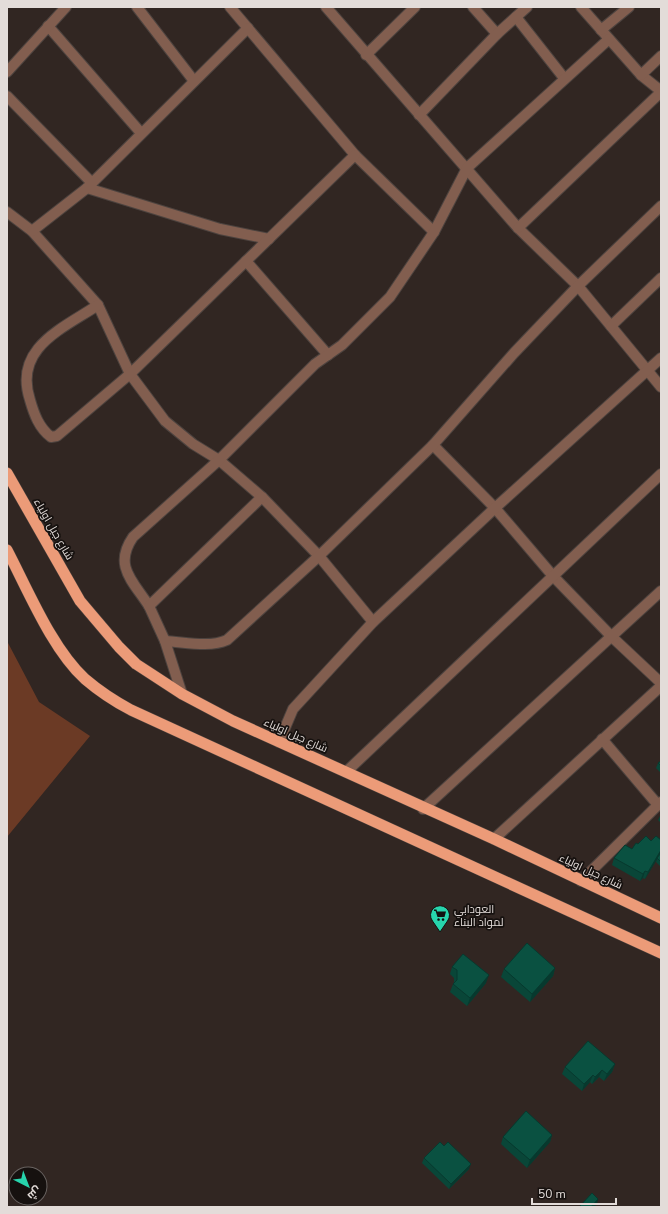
<svg xmlns="http://www.w3.org/2000/svg" width="668" height="1214" viewBox="0 0 668 1214" font-family="'Nunito Sans',Cairo,sans-serif">
  <rect width="100%" height="100%" fill="#312622"/>
  <path fill="#6b3a25" d="M 7,641 L 39,702 L 90,736 L 7,837 Z"/>
  <g fill="none" stroke-linecap="round" stroke-linejoin="round">
    <defs>
      <g id="minor">
        <path d="M 137,7 L 194,81"/>
        <path d="M 230,7 L 355,155 L 434,232"/>
        <path d="M 326,7 L 518,228 L 578,286 L 661,387"/>
        <path d="M 473,7 L 497,34"/>
        <path d="M 581,7 L 641,75 L 661,91"/>
        <path d="M 516,17 L 564,78"/>
        <path d="M 48,26 L 141,133"/>
        <path d="M 601,30 L 629,7"/>
        <path d="M 366,55 L 415,7"/>
        <path d="M 7,72 L 66,7"/>
        <path d="M 641,75 L 661,56"/>
        <path d="M 7,96 L 92,183"/>
        <path d="M 419,115 L 497,34 L 527,7"/>
        <path d="M 87,188 L 220,229 L 269,239"/>
        <path d="M 7,212 L 32,231 L 98,305 L 130,374 L 165,421 L 193,444 L 219,460 L 262,497 L 319,556 L 373,622"/>
        <path d="M 518,228 L 661,92"/>
        <path d="M 32,231 L 87,188 L 248,28"/>
        <path d="M 246,261 L 328,355"/>
        <path d="M 98,305 C 62,329 13,348 30,400 C 34,414 39,428 51,437 L 57,436 L 130,374 L 355,155"/>
        <path d="M 611,326 L 661,278"/>
        <path d="M 433,445 L 495,508 L 553,576 L 612,637 L 661,683"/>
        <path d="M 149,606 C 133,581 113,566 133,537 L 219,460 L 315,364 L 342,345 L 390,297 L 434,232 L 467,168 L 609,39"/>
        <path d="M 165,641 C 185,642 209,648 227,640 L 319,556 L 433,445 L 514,353 L 578,286 L 661,206"/>
        <path d="M 182,694 L 165,641 L 149,606 L 262,497"/>
        <path d="M 602,739 L 658,805"/>
        <path d="M 279,742 L 293,709 L 373,622 L 495,508 L 661,358"/>
        <path d="M 346,772 L 661,474"/>
        <path d="M 423,809 L 661,591"/>
        <path d="M 494,839 L 661,686"/>
        <path d="M 581,881 L 661,802"/>
      </g>
      <g id="trunk">
        <path d="M 7,473 L 80,601 L 119,647 L 136,664 L 182,694 L 233,721 L 494,839 L 661,918"/>
        <path d="M 7,550 C 28,590 52,649 85,679 C 99,691 114,701 131,710 L 661,953"/>
      </g>
    </defs>
    <use href="#minor" stroke="#4d433f" stroke-width="12"/>
    <use href="#trunk" stroke="#4d433f" stroke-width="12"/>
    <use href="#minor" stroke="#825e4f" stroke-width="10"/>
    <use href="#trunk" stroke="#ec9b78" stroke-width="11"/>
  </g>
  <g fill="#094638">
    <path d="M 661,761 L 661,773 L 656,768 L 658,763 Z"/>
    <path d="M 661,814 L 661,823 L 658,820 Z"/>
    <path d="M 632,849 L 658,857 L 661,853 L 661,864 L 660,866 L 656,862 L 657,859 L 645,879 L 643,878 L 640,881 L 612,865 L 614,858 Z"/>
    <path d="M 452,967 L 486,983 L 467,1006 L 450,992 L 453,984 L 454,982 L 454,978 L 450,974 Z"/>
    <path d="M 555,968 L 553,976 L 530,1002 L 501,977 L 504,969 Z"/>
    <path d="M 615,1064 L 612,1072 L 604,1081 L 599,1077 L 592,1084 L 590,1082 L 582,1091 L 562,1074 L 565,1067 Z"/>
    <path d="M 552,1135 L 550,1142 L 527,1168 L 501,1144 L 503,1137 Z"/>
    <path d="M 424,1158 L 469,1169 L 449,1189 L 422,1163 Z"/>
  </g>
  <g fill="#07392e">
    <path d="M 661,850 L 661,853 L 645,879 L 648,872 Z"/>
    <path d="M 645,871 L 643,878 L 640,881 L 643,874 Z"/>
    <path d="M 555,968 L 553,976 L 530,1002 L 532,994 Z"/>
    <path d="M 489,975 L 486,983 L 467,1006 L 470,998 Z"/>
    <path d="M 615,1064 L 612,1072 L 604,1081 L 607,1074 Z"/>
    <path d="M 602,1070 L 599,1077 L 592,1084 L 595,1077 Z"/>
    <path d="M 593,1075 L 590,1082 L 582,1091 L 584,1084 Z"/>
    <path d="M 552,1135 L 550,1142 L 527,1168 L 530,1160 Z"/>
    <path d="M 471,1164 L 469,1169 L 449,1189 L 451,1184 Z"/>
    <path d="M 598,1199 L 597,1204 L 594,1207 L 591,1207 Z"/>
  </g>
  <g fill="#0a5141" stroke="#07392e">
    <path d="M 661,761 L 661,766 L 658,763 Z"/>
    <path d="M 646,836 L 651,841 L 656,836 L 661,840 L 661,850 L 648,872 L 645,871 L 643,874 L 614,858 L 625,845 L 632,849 L 636,843 L 638,844 Z"/>
    <path d="M 661,853 L 661,862 L 657,858 Z"/>
    <path d="M 527,943 L 555,968 L 532,994 L 504,969 Z"/>
    <path d="M 463,954 L 489,975 L 470,998 L 453,984 L 457,980 L 457,970 L 452,967 Z"/>
    <path d="M 588,1041 L 615,1064 L 607,1074 L 602,1070 L 595,1077 L 593,1075 L 584,1084 L 565,1067 Z"/>
    <path d="M 526,1111 L 552,1135 L 530,1160 L 503,1137 Z"/>
    <path d="M 440,1142 L 444,1146 L 448,1142 L 471,1164 L 451,1184 L 424,1158 Z"/>
    <path d="M 592,1193 L 598,1199 L 591,1207 L 581,1207 L 580,1206 Z"/>
  </g>
  <defs>
    <symbol id="supermarket-pin" viewBox="-11 -11 22 30"><path d="M0 17L-7.5 6A9.5 9.5 0 1 1 7.5 6Z" fill="#27d5ad" stroke="#16110f"/><path d="M-6-5.5h2.5l.6 2H6L4.5 2H-2.5L-4.4-4H-6ZM-1.5 3.2a1.3 1.3 0 1 0 .1 0ZM3 3.2a1.3 1.3 0 1 0 .1 0Z" fill="#111"/></symbol>
  </defs>
  <g fill-rule="evenodd">
    <use href="#supermarket-pin" x="429" y="904" width="22" height="30"/>
  </g>
  <g text-anchor="middle" stroke-width="3.5" stroke-linejoin="round" paint-order="stroke">
    <g font-size="11" fill="#e3dcd9" stroke="#16110f">
      <text transform="translate(54 529) rotate(60)" y="4">شارع جبل اولياء</text>
      <text transform="translate(296 735) rotate(24)" y="4">شارع جبل اولياء</text>
      <text transform="translate(591 871) rotate(25)" y="4">شارع جبل اولياء</text>
    </g>
    <g font-size="11" fill="#e3dcd9" stroke="#16110f" text-anchor="start">
      <text x="454" y="913">العودابي<tspan x="454" dy="13">لمواد البناء</tspan></text>
    </g>
  </g>
  <rect width="668" height="1214" fill="none" stroke="#e3dcd9" stroke-width="16"/>
  <g transform="translate(28 1186) rotate(138)"><circle r="19" fill="#16110f" stroke="#686260"/>
  <path d="M0-3L7 15L0 10L-7 15Z" fill="#27d5ad"/>
  <text y="-6" font-size="11" font-weight="bold" text-anchor="middle" fill="#e3dcd9">ش</text>
  </g>
  <path d="M532 1198v6h84v-6" fill="none" stroke="#e3dcd9" stroke-width="2"/>
  <text x="538" y="1198" font-size="12" fill="#e3dcd9" stroke="#16110f" stroke-width="3" paint-order="stroke">50 m</text>
</svg>
